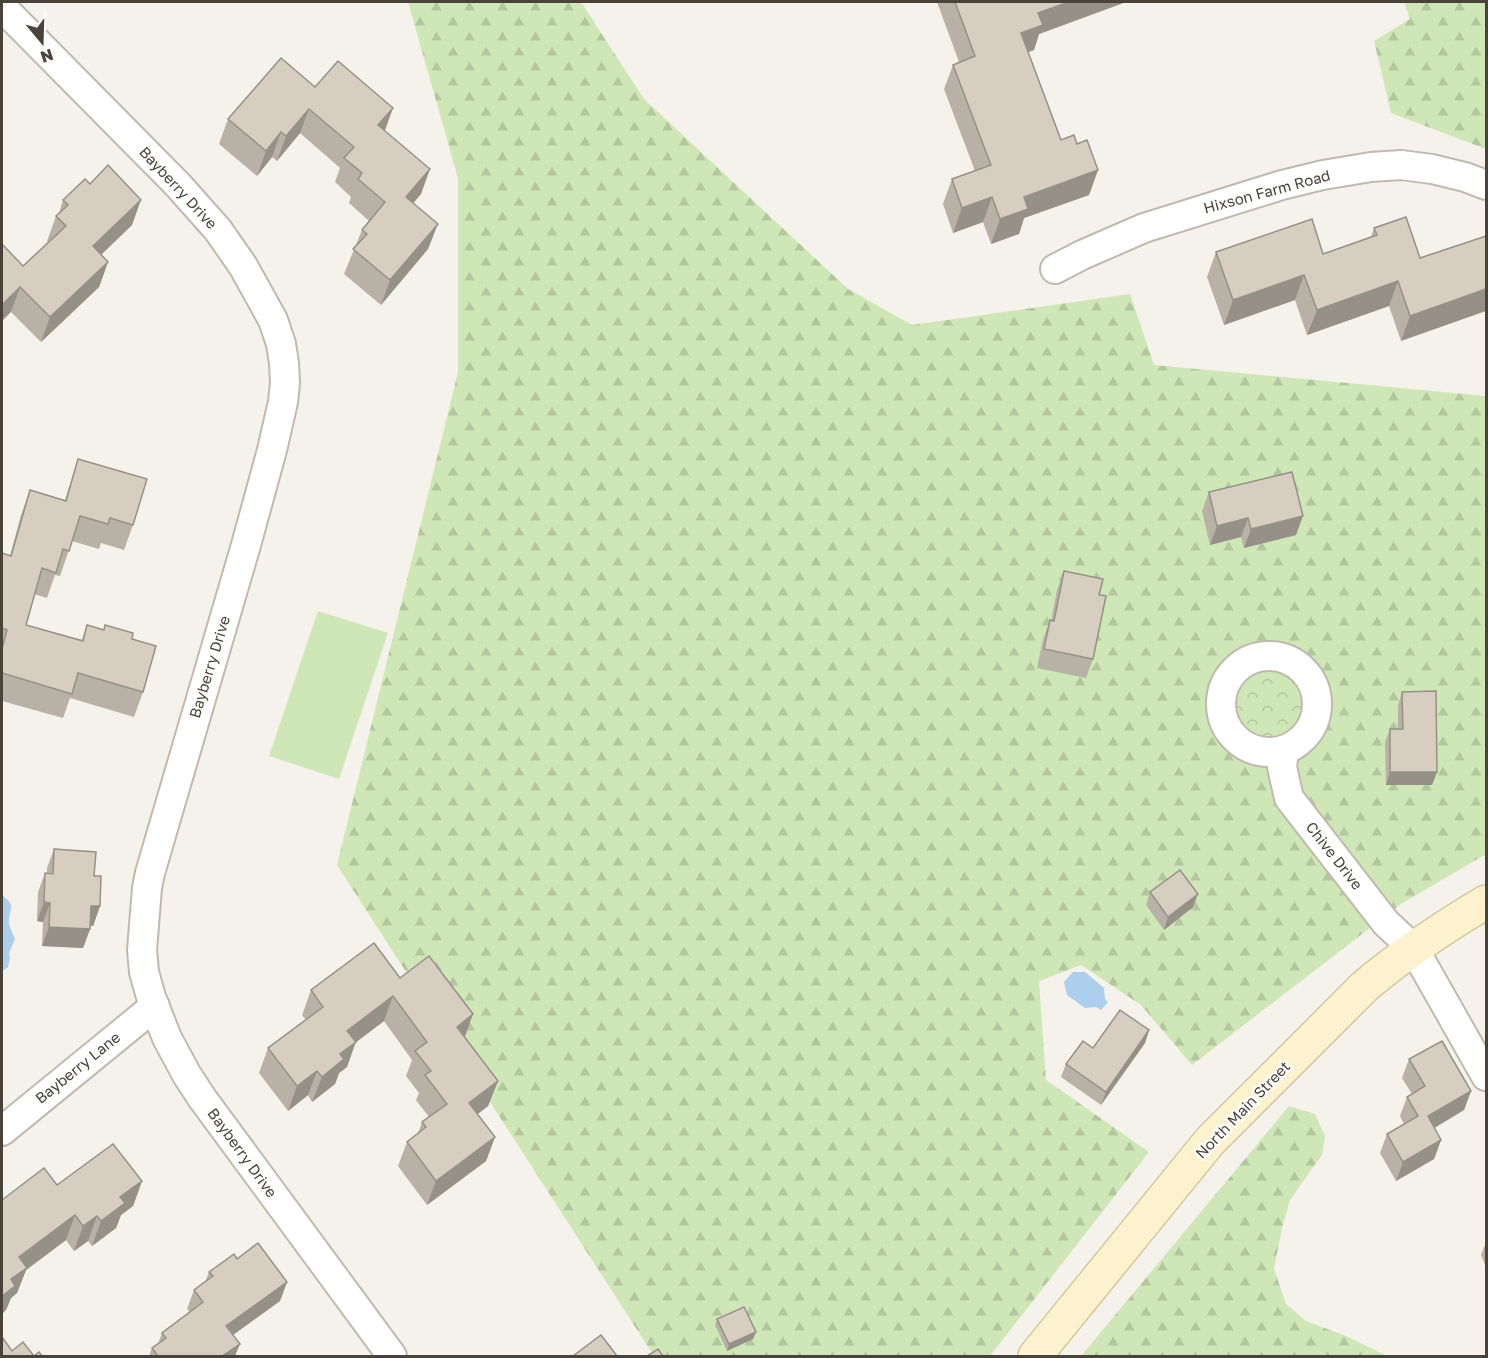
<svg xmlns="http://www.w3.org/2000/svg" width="1488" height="1358" viewBox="0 0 1488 1358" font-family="'Golos Text',sans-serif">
  <defs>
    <pattern id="forest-firs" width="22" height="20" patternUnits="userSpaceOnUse" patternTransform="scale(1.5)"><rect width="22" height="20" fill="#cfe6b7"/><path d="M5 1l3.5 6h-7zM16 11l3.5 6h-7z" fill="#b3c69e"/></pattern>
    <pattern id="park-crowns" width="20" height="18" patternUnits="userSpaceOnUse" patternTransform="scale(1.5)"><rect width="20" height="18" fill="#cfe6b7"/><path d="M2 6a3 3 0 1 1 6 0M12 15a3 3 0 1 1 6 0" fill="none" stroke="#b3c69e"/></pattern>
  </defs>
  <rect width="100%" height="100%" fill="#f5f2eb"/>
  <g fill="url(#forest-firs)">
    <path d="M 408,2 L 581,2 L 644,99 L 848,289 L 912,325 L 1130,294 L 1154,365 L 1486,396 L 1486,854 L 1401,904 L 1192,1065 L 1141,1005 L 1081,965 L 1039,981 L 1046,1080 L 1149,1152 L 990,1356 L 654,1356 L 337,865 L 458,372 L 458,178 Z"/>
    <path d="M 1404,2 L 1486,2 L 1486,149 L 1391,113 L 1374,41 L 1410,19 Z"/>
    <path d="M 1289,1106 L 1315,1114 L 1325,1136 L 1322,1155 L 1290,1200 L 1282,1228 L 1274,1269 L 1286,1304 L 1306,1321 L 1346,1336 L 1387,1356 L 1081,1356 Z"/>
  </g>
  <circle fill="url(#park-crowns)" cx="1270" cy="704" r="35"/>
  <path fill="#cfe6b7" d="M 318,611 L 388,633 L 339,779 L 269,756 Z"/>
  <g fill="#accfed">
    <path d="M 2,895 C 18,907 8,909 9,924 C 10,928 13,934 15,939 L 9,953 L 10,958 L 8,967 L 2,971 Z"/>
    <path d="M 1073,972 L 1085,972 L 1104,988 L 1105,999 L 1108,1002 L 1101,1010 L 1096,1007 L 1085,1008 L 1067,995 L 1064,982 Z"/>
  </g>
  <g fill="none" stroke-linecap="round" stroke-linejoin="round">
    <defs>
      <g id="street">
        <path d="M 2,7 L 178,185 L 218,230 L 243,266 L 273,320 L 281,344 L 284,363 L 285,383 L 283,402 L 272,450 L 246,545 L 150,873 L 147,888 L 142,950 L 144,972 L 151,997 L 167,1038 L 187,1075 L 202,1098 L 392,1356"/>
        <path d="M 1055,269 L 1082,255 L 1144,228 L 1282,185 L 1323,175 L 1371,167 L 1401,165 L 1432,169 L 1465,177 L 1486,185"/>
        <circle cx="1269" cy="704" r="48"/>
        <path d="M 1284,750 L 1282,767 L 1289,798 L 1386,923 L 1414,949 L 1486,1076"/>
        <path d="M 2,1131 L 155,1006"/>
      </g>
      <path id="secondary" d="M 1035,1356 L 1210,1141 L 1365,986 C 1403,954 1444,927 1486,902"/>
    </defs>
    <use href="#street" stroke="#c0baae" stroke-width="32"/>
    <use href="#secondary" stroke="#d2c79d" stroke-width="36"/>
    <use href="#street" stroke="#fff" stroke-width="28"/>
    <use href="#secondary" stroke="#fcf3ce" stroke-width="33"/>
  </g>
  <g fill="#b8b2a6">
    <path d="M 937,2 L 1126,2 L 1039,34 L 1034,50 L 1028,52 L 1061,140 L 1077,144 L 1098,170 L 1089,195 L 1024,218 L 1019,234 L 991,244 L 983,222 L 953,233 L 943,204 L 952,179 L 975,171 L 944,89 L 953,65 L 959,62 Z"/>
    <path d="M 315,87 L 385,131 L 421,194 L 413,203 L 428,249 L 381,305 L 344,274 L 362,230 L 369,221 L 349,203 L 351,197 L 335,182 L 340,168 L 300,133 L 277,161 L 272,157 L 257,176 L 219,144 L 228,119 Z"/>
    <path d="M 63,200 L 132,225 L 101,255 L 108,262 L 99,287 L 41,342 L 11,312 L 23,266 L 48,242 L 47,241 L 56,216 L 59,213 Z"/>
    <path d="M 1374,228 L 1420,258 L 1486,236 L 1401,341 L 1389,306 L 1307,335 L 1295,300 L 1224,325 L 1207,277 L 1216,252 L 1323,254 L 1371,237 Z"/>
    <path d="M 78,459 L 133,525 L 124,550 L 101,543 L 99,549 L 72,541 L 60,576 L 55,575 L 47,598 L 34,594 L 26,625 L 82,640 L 87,625 L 132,639 L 143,692 L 134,717 L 70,698 L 63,718 L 2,701 L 2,553 L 10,556 L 21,515 L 30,490 L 65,500 Z"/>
    <path d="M 1209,492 L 1296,535 L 1244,548 L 1241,537 L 1210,545 L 1202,511 Z"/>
    <path d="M 1064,571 L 1099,595 L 1093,659 L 1086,678 L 1037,668 L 1043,639 L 1050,620 L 1051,621 L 1057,590 Z"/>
    <path d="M 1402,692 L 1437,772 L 1432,785 L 1386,785 L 1385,742 L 1390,729 L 1398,729 L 1398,705 Z"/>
    <path d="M 54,849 L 94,876 L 100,906 L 93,926 L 90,925 L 90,929 L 83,948 L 42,946 L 43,922 L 37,921 L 38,892 L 45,873 L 47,873 L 47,868 Z"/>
    <path d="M 1150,892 L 1193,907 L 1164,930 L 1146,905 Z"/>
    <path d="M 400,978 L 465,1037 L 498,1081 L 488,1106 L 478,1114 L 495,1137 L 486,1161 L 427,1205 L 398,1166 L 407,1142 L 418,1133 L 422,1122 L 429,1117 L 416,1100 L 419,1093 L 406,1076 L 412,1060 L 384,1021 L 356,1042 L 347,1067 L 339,1073 L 335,1084 L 312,1102 L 308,1095 L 288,1111 L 259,1073 L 268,1048 L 306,1020 L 302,1015 L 311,990 Z"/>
    <path d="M 1149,1030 L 1145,1043 L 1101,1105 L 1061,1077 L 1066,1064 L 1093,1048 Z"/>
    <path d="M 1409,1059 L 1471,1091 L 1464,1110 L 1434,1128 L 1441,1140 L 1434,1159 L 1396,1181 L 1380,1153 L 1387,1134 L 1404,1124 L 1400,1116 L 1407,1097 L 1412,1094 L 1402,1078 Z"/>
    <path d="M 142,1181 L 133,1206 L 121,1215 L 116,1228 L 92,1246 L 88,1241 L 74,1251 L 66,1240 L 26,1270 L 17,1293 L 11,1298 L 6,1310 L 2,1314 L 57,1185 Z"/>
    <path d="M 1486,1242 L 1486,1267 L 1481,1255 Z"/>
    <path d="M 237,1259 L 287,1282 L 280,1301 L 233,1335 L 235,1356 L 149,1356 L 152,1348 L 158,1344 L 162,1333 L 190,1312 L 187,1309 L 194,1290 L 205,1282 L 209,1272 Z"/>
    <path d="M 717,1319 L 756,1332 L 753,1339 L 727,1351 L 715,1325 Z"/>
  </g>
  <g fill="#969187">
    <path d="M 1069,2 L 1126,2 L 1039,34 L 1034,50 L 1012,58 L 1021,33 L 1038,13 Z"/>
    <path d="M 393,108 L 384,133 L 378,125 Z"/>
    <path d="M 309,109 L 300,133 L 277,161 L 286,136 Z"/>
    <path d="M 281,132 L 272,157 L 257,176 L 266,151 Z"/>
    <path d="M 430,169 L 421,194 L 397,222 L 406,197 Z"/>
    <path d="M 1098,170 L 1089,195 L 1024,218 L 1019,234 L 991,244 L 1000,219 L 1024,197 Z"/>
    <path d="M 992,197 L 983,222 L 953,233 L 962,208 Z"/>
    <path d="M 141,200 L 132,225 L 84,271 L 93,246 Z"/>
    <path d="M 438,224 L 428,249 L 381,305 L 390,280 Z"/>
    <path d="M 108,262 L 99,287 L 41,342 L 50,317 Z"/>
    <path d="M 1304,275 L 1295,300 L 1224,325 L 1233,300 Z"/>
    <path d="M 1398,281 L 1389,306 L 1307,335 L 1317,310 Z"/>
    <path d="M 20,287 L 11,312 L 2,321 L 2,305 Z"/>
    <path d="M 1486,289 L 1486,311 L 1401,341 L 1410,316 Z"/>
    <path d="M 1303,516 L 1296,535 L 1244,548 L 1251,529 Z"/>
    <path d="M 1248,518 L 1241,537 L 1210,545 L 1217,526 Z"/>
    <path d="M 1390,772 L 1437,772 L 1432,785 L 1386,785 Z"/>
    <path d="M 1198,894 L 1193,907 L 1164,930 L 1168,917 Z"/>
    <path d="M 44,902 L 50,903 L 43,922 L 37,921 Z"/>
    <path d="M 91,906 L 100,906 L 93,926 L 84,925 Z"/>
    <path d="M 49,927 L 90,929 L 83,948 L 42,946 Z"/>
    <path d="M 393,996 L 384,1021 L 355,1043 L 347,1067 L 339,1073 L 335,1084 L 312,1102 L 322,1077 L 347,1031 Z"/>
    <path d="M 473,1014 L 464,1039 L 457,1027 Z"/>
    <path d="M 1149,1030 L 1145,1043 L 1101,1105 L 1106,1092 Z"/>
    <path d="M 317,1071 L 308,1095 L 288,1111 L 297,1086 Z"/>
    <path d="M 498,1081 L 488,1106 L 460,1127 L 469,1103 Z"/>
    <path d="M 1471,1091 L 1464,1110 L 1421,1136 L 1428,1116 Z"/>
    <path d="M 495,1137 L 486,1161 L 427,1205 L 436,1181 Z"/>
    <path d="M 1441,1140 L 1434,1159 L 1396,1181 L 1403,1162 Z"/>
    <path d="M 142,1181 L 133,1206 L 121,1215 L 116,1228 L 92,1246 L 101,1221 L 120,1197 Z"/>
    <path d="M 75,1215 L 66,1240 L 26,1270 L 17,1293 L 11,1298 L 6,1310 L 2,1314 L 2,1296 L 19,1257 Z"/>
    <path d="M 97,1216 L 88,1241 L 74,1251 L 83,1226 Z"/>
    <path d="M 287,1282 L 280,1301 L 219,1345 L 226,1326 Z"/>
    <path d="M 756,1332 L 753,1339 L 727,1351 L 729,1344 Z"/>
    <path d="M 240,1344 L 235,1356 L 222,1356 Z"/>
  </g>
  <g fill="#d6cfc1" stroke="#969187" stroke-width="1.5">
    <path d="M 955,2 L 1069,2 L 1038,13 L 1043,25 L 1021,33 L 1061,140 L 1074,135 L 1077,144 L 1087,140 L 1098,170 L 1024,197 L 1028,209 L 1000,219 L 992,197 L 962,208 L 952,179 L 991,165 L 953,65 L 975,56 Z"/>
    <path d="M 281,58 L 315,87 L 338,61 L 393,108 L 378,125 L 430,169 L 406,197 L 438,224 L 390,280 L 353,249 L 367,234 L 362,230 L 385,202 L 358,179 L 362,173 L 344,158 L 354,147 L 309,109 L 286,136 L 281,132 L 266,151 L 228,119 Z"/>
    <path d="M 108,165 L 141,200 L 93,246 L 108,262 L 50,317 L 20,287 L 2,305 L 2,244 L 23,266 L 66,226 L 56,216 L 68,205 L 63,200 L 85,179 L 90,184 Z"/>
    <path d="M 1406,217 L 1420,258 L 1486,236 L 1486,289 L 1410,316 L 1398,281 L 1317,310 L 1304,275 L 1233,300 L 1216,252 L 1312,219 L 1323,254 L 1377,235 L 1374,228 Z"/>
    <path d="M 78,459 L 147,479 L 133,525 L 110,518 L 108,524 L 80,516 L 69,551 L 63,549 L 56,573 L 42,568 L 26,625 L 83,641 L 87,625 L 104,630 L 105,625 L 133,633 L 132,639 L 156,646 L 143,692 L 78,673 L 72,694 L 2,673 L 2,649 L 7,630 L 2,628 L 2,553 L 11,556 L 30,490 L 66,501 Z"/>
    <path d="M 1292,472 L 1303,516 L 1251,529 L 1248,518 L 1217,526 L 1209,492 Z"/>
    <path d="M 1064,571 L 1103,579 L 1099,595 L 1106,596 L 1093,659 L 1044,649 L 1050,620 L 1054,621 Z"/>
    <path d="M 1436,691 L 1437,772 L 1390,772 L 1390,729 L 1403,729 L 1402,692 Z"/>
    <path d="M 54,849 L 96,852 L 94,876 L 101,876 L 100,906 L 91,906 L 90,929 L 49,927 L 50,903 L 44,902 L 45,873 L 53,874 Z"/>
    <path d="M 1180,870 L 1198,894 L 1168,917 L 1150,892 Z"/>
    <path d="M 374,943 L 400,978 L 429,956 L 473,1014 L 457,1027 L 498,1081 L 469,1103 L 495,1137 L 436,1181 L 407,1142 L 426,1127 L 422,1122 L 447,1104 L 425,1075 L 431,1071 L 415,1051 L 427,1042 L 393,996 L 347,1031 L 356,1042 L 340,1054 L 344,1059 L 322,1077 L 317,1071 L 297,1086 L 268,1048 L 323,1007 L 311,990 Z"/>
    <path d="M 1120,1010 L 1149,1030 L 1106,1092 L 1066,1064 L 1083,1041 L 1093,1048 Z"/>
    <path d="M 1442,1041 L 1471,1091 L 1428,1116 L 1441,1140 L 1403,1162 L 1387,1134 L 1418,1116 L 1407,1097 L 1425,1086 L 1409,1059 Z"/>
    <path d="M 113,1144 L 142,1181 L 120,1197 L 125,1203 L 101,1221 L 97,1216 L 83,1226 L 75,1215 L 19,1257 L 27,1268 L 11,1279 L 15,1286 L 2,1296 L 2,1200 L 44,1168 L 57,1185 Z"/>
    <path d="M 258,1243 L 287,1282 L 226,1326 L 240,1344 L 222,1356 L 158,1356 L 152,1348 L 166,1338 L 162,1333 L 203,1302 L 194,1290 L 213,1276 L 209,1272 L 234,1254 L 237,1259 Z"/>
    <path d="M 744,1307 L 756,1332 L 729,1344 L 717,1319 Z"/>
    <path d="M 601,1335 L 617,1356 L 573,1356 Z"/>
    <path d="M 2,1337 L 12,1351 L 23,1342 L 34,1356 L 2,1356 Z"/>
    <path d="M 658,1349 L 663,1356 L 647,1356 Z"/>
    <path d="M 39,1352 L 42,1356 L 34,1356 Z"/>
  </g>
  <g text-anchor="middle" stroke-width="4.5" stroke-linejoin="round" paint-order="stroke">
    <g font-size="15" fill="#494339" stroke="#fff">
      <text transform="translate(178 188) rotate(47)" y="5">Bayberry Drive</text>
      <text transform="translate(1267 192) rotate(-15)" y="5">Hixson Farm Road</text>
      <text transform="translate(210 667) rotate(-73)" y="5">Bayberry Drive</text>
      <text transform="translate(1334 856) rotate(52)" y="5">Chive Drive</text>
      <text transform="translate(78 1068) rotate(-39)" y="5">Bayberry Lane</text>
      <text transform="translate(1243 1110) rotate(-46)" y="5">North Main Street</text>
      <text transform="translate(242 1153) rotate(54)" y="5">Bayberry Drive</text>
    </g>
  </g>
  <rect width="1488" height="1358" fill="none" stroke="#494339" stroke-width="6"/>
  <g transform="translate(42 42) rotate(161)" stroke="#ffffff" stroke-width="4.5" paint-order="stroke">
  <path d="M0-4.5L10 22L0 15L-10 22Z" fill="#494339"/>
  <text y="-9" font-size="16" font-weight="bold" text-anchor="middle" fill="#494339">N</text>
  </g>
</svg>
